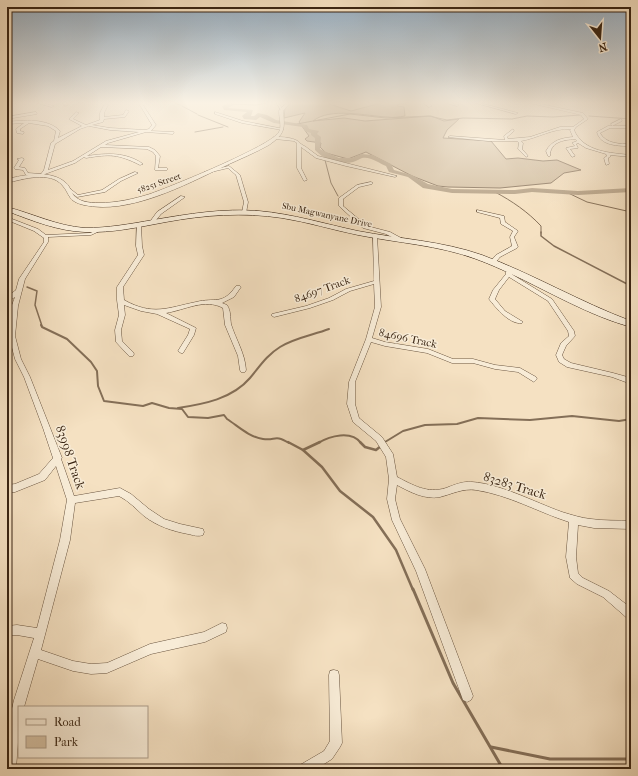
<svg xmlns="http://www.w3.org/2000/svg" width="638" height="776" viewBox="0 0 638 776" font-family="'IM FELL French Canon',serif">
  <rect width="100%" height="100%" fill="#f5e1c2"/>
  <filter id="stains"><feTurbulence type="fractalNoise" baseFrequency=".005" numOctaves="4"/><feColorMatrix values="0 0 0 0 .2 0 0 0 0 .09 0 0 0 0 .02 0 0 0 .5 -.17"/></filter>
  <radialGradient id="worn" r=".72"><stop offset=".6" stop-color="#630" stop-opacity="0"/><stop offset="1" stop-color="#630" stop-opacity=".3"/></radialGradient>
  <path fill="#d5c1a4" stroke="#88735c" d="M 292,102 L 330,102 L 329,104 L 351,111 L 385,102 L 407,102 L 407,104 L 398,104 L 397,106 L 404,107 L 405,116 C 399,117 393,118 387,117 C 367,116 330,107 313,121 L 344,118 L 365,121 L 431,116 L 444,121 L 459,119 L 447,130 L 443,138 L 491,141 L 506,159 L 518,158 L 543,161 L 557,160 L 581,170 L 564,173 L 551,183 L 500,188 L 448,187 L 438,186 L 412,176 L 366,152 L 348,159 L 326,153 L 320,147 L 321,143 L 307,141 L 305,139 L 309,136 L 299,122 L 305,113 L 284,118 L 285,108 Z"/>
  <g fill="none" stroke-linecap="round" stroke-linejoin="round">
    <g stroke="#846f58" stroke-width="1">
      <path d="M 172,102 L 180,105"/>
      <path d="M 232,104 L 256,105 L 272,102"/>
      <path d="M 182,106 L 197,114"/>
      <path d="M 198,115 L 228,127"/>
      <path d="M 589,116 L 631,119"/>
      <path d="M 297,124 L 350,114 L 386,118 L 429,116 L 447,120 L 463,118 L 512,119 L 527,116 L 553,117 L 580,115"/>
      <path d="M 195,132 L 223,127"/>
      <path d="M 328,159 L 333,157"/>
      <path d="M 325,160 L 331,183 L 338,196"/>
      <path d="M 564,191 L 587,202 L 631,212"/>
      <path d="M 495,192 C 512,201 528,212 541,226 L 541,233"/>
    </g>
    <g stroke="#846f58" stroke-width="1.5">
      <path d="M 541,232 L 541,236 L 554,246 L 631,286"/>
      <path d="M 27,287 L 37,291 L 35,305 L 42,326"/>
      <path d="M 7,289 L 10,289"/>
    </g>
    <g stroke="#846f58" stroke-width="2">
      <path d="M 41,325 L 42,327 L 67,339 L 91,362 L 97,371 L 98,386 L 104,401 L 143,406 L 152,403 L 169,408 L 182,409 L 188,417 L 208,418 L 224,415 L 227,419 C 238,426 249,437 263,439 C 276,441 274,434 289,443"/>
      <path d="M 178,408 C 204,404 232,399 250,378 C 260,366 267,355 280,347 C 294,338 313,335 329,329"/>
      <path d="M 385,442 L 403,431 L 425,425 L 457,424 L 478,418 L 530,420 L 572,416 L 619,421 L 631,419"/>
      <path d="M 318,443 C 330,436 351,430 361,443"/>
    </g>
    <g stroke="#846f58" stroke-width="2.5">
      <path d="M 288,442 L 303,450 L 320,442"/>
      <path d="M 360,442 L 365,447 L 376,450 L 381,446"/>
      <path d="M 303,450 L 322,467 L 340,491 L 373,517 L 396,550 L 413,590"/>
    </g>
    <g stroke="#846f58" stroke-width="3">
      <path d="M 413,589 L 453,683 L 503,769"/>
      <path d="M 491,747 L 550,759 L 631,759"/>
    </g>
    <path fill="#b5a186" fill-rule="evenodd" d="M 226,102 L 231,102 L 235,104 L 228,108 L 253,110 L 251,116 L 254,116 L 258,113 L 267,115 L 276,120 L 307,125 L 309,129 L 319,131 L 317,134 L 321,137 L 320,149 L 339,158 L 352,158 L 361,154 L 373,155 L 391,164 L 394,170 L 412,175 L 428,184 L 452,189 L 515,190 L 532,188 L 578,191 L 631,188 L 631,192 L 578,195 L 532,192 L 515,194 L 452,193 L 423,188 L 408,177 L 389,172 L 386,166 C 379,163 370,156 362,158 C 359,159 357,161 353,162 C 340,165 324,160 315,150 L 315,138 L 311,135 L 311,133 L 305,131 L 303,127 L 274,123 L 260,117 L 256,120 L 244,119 L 242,116 L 247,112 L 224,110 L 222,106 L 227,104 Z"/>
    <defs>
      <g id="minor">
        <path d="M 15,102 L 20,102 L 7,105 L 7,103 Z"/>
        <path d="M 34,102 L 38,102 L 54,106 L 52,107 Z"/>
        <path d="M 62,102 L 65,102 L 68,105 L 65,106 Z"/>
        <path d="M 100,102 L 103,102 L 108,105 L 104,113 L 104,117 L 123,115 L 126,110 L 129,111 L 125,117 L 104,119 L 103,122 L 92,125 L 110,128 L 145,130 L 149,129 L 152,125 L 138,102 L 141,102 L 156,125 L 151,131 L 174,132 L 173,134 L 146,132 L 108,143 L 105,145 L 149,147 L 155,150 L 160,156 L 158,168 L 167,168 L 167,170 L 155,170 L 156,156 L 153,152 L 147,149 L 101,147 L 87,156 C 107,153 126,152 143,164 L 140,165 C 118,154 110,154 86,158 L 84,157 L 75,163 L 45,174 L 43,176 L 26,175 L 23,170 L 15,169 L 14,168 L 19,160 L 17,159 L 22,158 L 24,159 L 19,167 L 25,168 L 28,173 L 41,174 L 44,170 L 51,143 L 54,141 L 56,131 L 48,126 L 29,123 L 20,129 L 20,131 L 24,132 L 23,134 L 17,133 L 16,129 L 24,123 L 7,124 L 7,122 C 23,120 48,118 60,131 L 58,138 L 82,126 L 69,119 L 76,112 L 79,113 L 73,119 L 86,125 L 100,120 L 100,113 L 104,105 ZM 89,126 L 110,130 L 139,132 L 106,141 L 73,161 L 48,170 L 55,144 L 80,129 Z"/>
        <path d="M 276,102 L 278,102 L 283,110 L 281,110 Z"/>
        <path d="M 422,102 L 426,102 L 432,106 L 429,107 Z"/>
        <path d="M 443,102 L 447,102 L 459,105 L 457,106 Z"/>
        <path d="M 472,102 L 476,102 L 518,113 L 516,114 Z"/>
        <path d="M 526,102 L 531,102 L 583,113 L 588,119 L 576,127 L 574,130 C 583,152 611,153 631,155 L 631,157 L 610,155 L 611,156 L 608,158 L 609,164 L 606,165 L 604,158 L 607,156 L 606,154 L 586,148 L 578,143 L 576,144 L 578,148 L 570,149 L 575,156 L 572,157 L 566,148 L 575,146 L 572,143 L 577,141 L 575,139 C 563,140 550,142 550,156 L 548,156 L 546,151 C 552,140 562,138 573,137 L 570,130 L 571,129 C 553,128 538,138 521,141 L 523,143 L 522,149 L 528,156 L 526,157 L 518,149 L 519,143 L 517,141 L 488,141 L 448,137 L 450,136 L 505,140 L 504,136 L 513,129 L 514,131 L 507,137 L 508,139 L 530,137 L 560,127 L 573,127 L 584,119 L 581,115 Z"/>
        <path d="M 36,112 L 37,114 L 7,119 L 7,117 Z"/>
        <path d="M 215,112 L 243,121 L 284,129 L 282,130 L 242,123 L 215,114 Z"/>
        <path d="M 621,119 L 622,121 L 612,126 L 631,126 L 631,128 L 610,128 L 600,133 C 606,144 620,144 631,144 L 631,146 C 619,146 600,146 597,132 L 608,126 L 612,126 L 611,124 Z"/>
        <path d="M 274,137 C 282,137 296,137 301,144 L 306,147 L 318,156 L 397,176 L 395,177 L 346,166 L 316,158 L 301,147 L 301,168 L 307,180 L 304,181 L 297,168 L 297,143 L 294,141 L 275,139 Z"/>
        <path d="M 229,166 L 240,175 L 248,202 L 246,213 L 242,212 L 244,202 L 236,175 L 228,168 L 207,173 L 205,172 Z"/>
        <path d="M 135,172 L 138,173 L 121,181 L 105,192 L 77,197 L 65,188 L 68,187 L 78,195 L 102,190 L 119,179 Z"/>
        <path d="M 371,182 L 373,183 L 372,184 L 359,187 L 343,199 L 343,206 L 367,226 L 390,232 L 403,239 L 403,241 L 399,241 L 386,234 L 363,228 L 339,206 L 339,198 L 357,185 Z"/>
        <path d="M 181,196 L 185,197 L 161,214 L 153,224 L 149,224 L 149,223 L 157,212 Z"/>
        <path d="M 477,210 L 504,216 L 505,222 L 518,231 L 514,237 L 518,247 L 517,248 L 500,257 L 495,263 L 491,263 L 490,262 L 496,255 L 512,246 L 510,237 L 513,231 L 501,224 L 500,218 L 477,212 Z"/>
        <path d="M 7,217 L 38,229 L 46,235 L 90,233 L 100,229 L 102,230 L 91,235 L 48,237 L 48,242 L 25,279 L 18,306 L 15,336 L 21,359 L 30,377 L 62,458 L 61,459 L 74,496 L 120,488 L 131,494 L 149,509 L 164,519 L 180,524 L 203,529 L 204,532 L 203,535 C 198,537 193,535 188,534 C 172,531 157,526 144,516 C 136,509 129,501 119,496 L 75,503 L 70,540 L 41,650 L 73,661 L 91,664 L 107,663 L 150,644 L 204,632 L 222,623 L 226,624 L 227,628 L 226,632 L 205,642 L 151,654 L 107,673 L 91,674 L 73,671 L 38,659 L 24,707 L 19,707 L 19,729 L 16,769 L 7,769 L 7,730 L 14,700 L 34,638 L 17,635 L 7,636 L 7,626 L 17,625 L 37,628 L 60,540 L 67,500 L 56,466 L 45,480 L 15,492 L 7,493 L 7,485 L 15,484 L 39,474 L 53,458 L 43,428 L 24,377 L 15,359 L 9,336 L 12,309 L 7,311 L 7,307 L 12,305 L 15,297 L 7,302 L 7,297 L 16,290 L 19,279 L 44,242 L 44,238 L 34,231 L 7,220 Z"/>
        <path d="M 137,224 L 141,225 L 142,246 L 144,255 L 123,287 L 124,300 C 153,316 167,308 196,302 C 215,297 222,306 236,286 L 240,286 L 241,287 L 234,297 L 222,303 L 227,305 C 231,311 230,317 231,324 C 236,340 245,353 246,370 L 245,372 L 241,372 L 240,370 L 238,356 L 225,325 L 223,308 C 205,298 185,310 166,313 L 196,328 L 194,335 L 183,353 L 181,353 L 178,351 L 188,335 L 190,329 L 157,314 L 141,311 L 124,305 L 125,315 L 121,330 L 122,341 L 133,352 L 134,354 L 133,356 L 129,356 L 116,342 L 115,330 L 119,315 L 117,300 L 117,287 L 138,255 L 136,246 Z"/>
        <path d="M 373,235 L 377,236 L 381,307 L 372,338 L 385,342 L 428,349 L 453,359 L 473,359 L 495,365 L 520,368 L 536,377 L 537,379 L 534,382 L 518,372 L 495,369 L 473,363 L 452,363 L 427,353 L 385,346 L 371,342 L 355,382 L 355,404 L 359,418 L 382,437 L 393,454 L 397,477 C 413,485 427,494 446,488 C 454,485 463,481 472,482 C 501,484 534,502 562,512 C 572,515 581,518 591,519 C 604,521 618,520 631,521 L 631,529 L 594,528 L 578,525 L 576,557 L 578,573 L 583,578 L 609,591 L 631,608 L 631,619 L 627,618 L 603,597 L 577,584 L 570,578 L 566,557 L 569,522 C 538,512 509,495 476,490 C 463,488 452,494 440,497 C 425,500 410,492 397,485 L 395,499 L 400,519 L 425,569 L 473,696 L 471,700 L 467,702 L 463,700 L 416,571 L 392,520 L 387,499 L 389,479 L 386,457 L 376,441 L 353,422 L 347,404 L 349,382 L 366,339 L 375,307 L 374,284 L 350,291 L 333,300 L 310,308 L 274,317 L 271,315 L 272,314 L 306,306 L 329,298 L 346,289 L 374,281 Z"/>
        <path d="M 512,269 L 515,271 L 511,273 L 513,275 L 552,299 L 574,331 L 575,336 L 566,346 L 562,355 L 564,359 L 571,363 L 613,373 L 631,378 L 631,384 L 612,377 L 567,367 L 559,362 L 556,355 L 561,343 L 569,336 L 568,331 L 548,301 L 509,277 L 499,290 L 495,299 L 505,311 L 523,322 L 522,323 C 510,325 496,308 489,299 L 493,290 L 506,274 L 506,272 Z"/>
        <path d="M 334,670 L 338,671 L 339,675 L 342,743 L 340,747 L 332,759 L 316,769 L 298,769 L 300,765 L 324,751 L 330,741 L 329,675 L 330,671 Z"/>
      </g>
      <path id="tertiary" d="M 287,102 L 291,102 L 283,111 C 285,129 285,134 269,145 C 255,153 240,159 225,166 C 185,185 129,215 84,205 C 67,201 71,195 62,185 C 50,171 23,179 7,183 L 7,179 C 24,175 51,169 66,183 C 69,185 70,189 72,193 C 77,202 90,203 99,203 C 116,203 134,199 150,194 C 170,187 271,146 279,132 C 282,126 279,118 279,111 Z"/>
      <path id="secondary" d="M 7,207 C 34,214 57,226 85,228 C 108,228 130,224 153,220 C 188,214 224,208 259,211 C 293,214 325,224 358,231 C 400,239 442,241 482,255 C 533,274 580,302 631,321 L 631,327 C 579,313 528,278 476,259 C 438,245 398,243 358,235 C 333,230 308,222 282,218 C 243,212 204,215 166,222 C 139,227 113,233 85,232 C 58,231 33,221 7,211 Z"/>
    </defs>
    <use href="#minor" stroke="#69543f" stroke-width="1"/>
    <use href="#tertiary" stroke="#69543f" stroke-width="1"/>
    <use href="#secondary" stroke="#3a2513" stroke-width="1"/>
    <use href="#minor" fill="#f8ecd7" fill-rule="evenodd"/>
    <use href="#tertiary" fill="#f8ecd7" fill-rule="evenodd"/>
    <use href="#secondary" fill="#f8ecd7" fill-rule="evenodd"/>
  </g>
  <linearGradient id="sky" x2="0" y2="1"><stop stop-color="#93acc1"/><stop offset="0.49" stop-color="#faf2e4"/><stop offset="1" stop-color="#faf2e4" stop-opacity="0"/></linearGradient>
  <rect width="638" height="210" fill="url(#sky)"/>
  <g text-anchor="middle" stroke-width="3" stroke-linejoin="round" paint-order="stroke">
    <g font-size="9" fill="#3a2513" stroke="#f8ecd7">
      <text transform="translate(159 183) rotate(-19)" y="3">58251 Street</text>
      <text transform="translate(327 215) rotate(12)" y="3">Sbu Magwanyane Drive</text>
    </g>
    <g font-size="11" fill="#3a2513" stroke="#f8ecd7">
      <text transform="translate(322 289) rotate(-20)" y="4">84697 Track</text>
      <text transform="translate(408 338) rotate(12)" y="4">84696 Track</text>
    </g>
    <g font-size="13" fill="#3a2513" stroke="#f8ecd7">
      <text transform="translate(71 457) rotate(71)" y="5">83998 Track</text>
      <text transform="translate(515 485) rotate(17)" y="5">83283 Track</text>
    </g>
  </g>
  <rect width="638" height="776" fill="none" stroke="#f5e1c2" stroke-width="24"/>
  <rect x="8" y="8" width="622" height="760" fill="none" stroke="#3a2513" stroke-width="2"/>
  <rect x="12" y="12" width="614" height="752" fill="none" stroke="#3a2513"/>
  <rect x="18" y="706" width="130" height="52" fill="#f8ecd7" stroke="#ac9c89"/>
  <rect x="26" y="719" width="20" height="6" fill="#f8ecd7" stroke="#ac9c89"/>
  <text x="54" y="726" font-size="12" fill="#3a2513">Road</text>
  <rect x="26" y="736" width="20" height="12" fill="#d5c1a4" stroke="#ac9c89"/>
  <text x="54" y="746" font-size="12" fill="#3a2513">Park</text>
  <g transform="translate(600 38) rotate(163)" stroke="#f8ecd7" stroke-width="3" paint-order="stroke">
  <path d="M0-3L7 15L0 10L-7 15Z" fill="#3a2513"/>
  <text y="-6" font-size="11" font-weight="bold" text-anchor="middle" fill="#3a2513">N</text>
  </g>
  <rect width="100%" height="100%" filter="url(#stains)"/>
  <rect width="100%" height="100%" fill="url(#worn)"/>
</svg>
